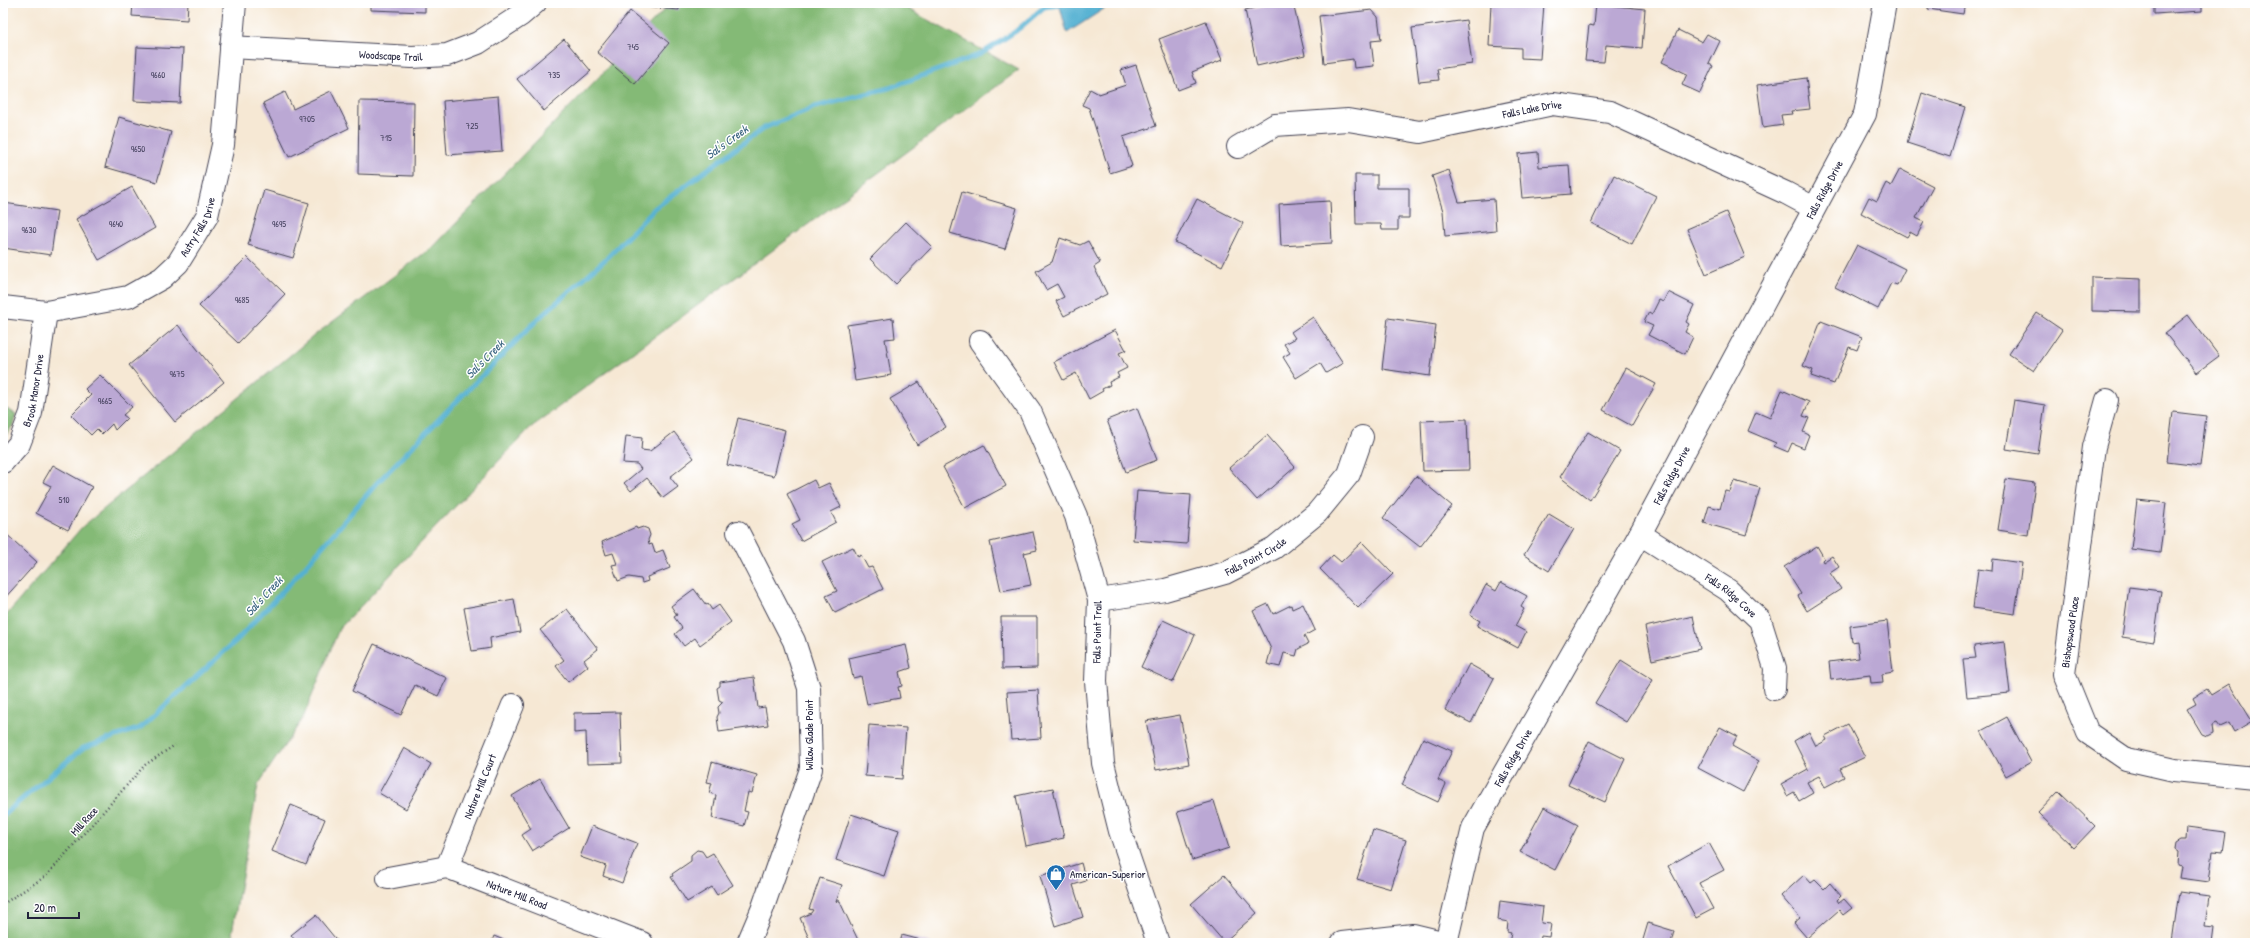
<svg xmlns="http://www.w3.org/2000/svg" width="2258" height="946" viewBox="0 0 2258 946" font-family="'Patrick Hand',sans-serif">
  <rect width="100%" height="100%" fill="#fff"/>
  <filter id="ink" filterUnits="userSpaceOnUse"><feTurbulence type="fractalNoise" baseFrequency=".025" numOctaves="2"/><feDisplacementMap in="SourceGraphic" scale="8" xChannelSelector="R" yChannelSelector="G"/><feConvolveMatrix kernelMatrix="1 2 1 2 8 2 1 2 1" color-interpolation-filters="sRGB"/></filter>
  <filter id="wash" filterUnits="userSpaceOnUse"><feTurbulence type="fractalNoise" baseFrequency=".012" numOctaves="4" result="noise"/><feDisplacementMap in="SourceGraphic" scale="16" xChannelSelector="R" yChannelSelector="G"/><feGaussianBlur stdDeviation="0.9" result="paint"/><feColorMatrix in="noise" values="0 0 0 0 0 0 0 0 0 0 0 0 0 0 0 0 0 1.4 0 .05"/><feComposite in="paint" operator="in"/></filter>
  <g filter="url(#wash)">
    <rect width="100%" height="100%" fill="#f6e8d4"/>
    <g fill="#84ba76" stroke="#536e58">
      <path d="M 671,3 L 897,3 L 1019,70 L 530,428 L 339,629 L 303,718 L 258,785 L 232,933 L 236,943 L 3,943 L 3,619 L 82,527 L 316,334 L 434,246 Z"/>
      <path d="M 3,407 L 16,414 L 13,425 L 3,440 Z"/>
    </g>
    <path fill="#54b1d2" stroke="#3b6a86" d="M 1059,3 L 1113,3 L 1067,33 Z"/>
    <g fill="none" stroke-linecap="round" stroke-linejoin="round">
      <g stroke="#54b1d2" stroke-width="5">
        <path d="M 1044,7 L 1076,3"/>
        <path d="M 3,815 L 83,748 L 140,728 L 238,639 L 304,568 L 377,483 L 449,409 L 538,319 L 608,257 L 655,208 L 764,128 L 815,107 L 889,88 L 981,54 L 1016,31 L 1044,7"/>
      </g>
    </g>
    <g id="blocks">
      <g fill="#bba8d4">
        <path d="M 133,3 L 188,3 L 187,20 L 132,16 Z"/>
        <path d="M 371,3 L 425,3 L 425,12 L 371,10 Z"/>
        <path d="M 643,3 L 679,3 L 679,10 L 643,7 Z"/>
        <path d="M 1277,3 L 1293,3 L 1305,55 L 1257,66 L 1245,10 Z"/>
        <path d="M 1491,3 L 1544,3 L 1540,59 L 1521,58 L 1521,48 L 1489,46 Z"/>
        <path d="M 1928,3 L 1965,3 L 1963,14 L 1928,9 Z"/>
        <path d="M 2154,3 L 2202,3 L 2202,11 L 2154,14 Z"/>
        <path d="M 1596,4 L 1645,9 L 1642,48 L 1606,45 L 1604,62 L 1585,61 L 1589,25 L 1594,26 Z"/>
        <path d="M 1372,10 L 1378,17 L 1381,40 L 1371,41 L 1374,66 L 1354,68 L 1353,59 L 1324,63 L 1319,16 Z"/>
        <path d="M 630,11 L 669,43 L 635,84 L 597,52 Z"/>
        <path d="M 1466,20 L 1472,64 L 1437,69 L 1439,80 L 1419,82 L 1412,28 Z"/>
        <path d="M 1206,21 L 1222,60 L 1192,72 L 1196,83 L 1178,90 L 1159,39 Z"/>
        <path d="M 1678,30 L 1702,42 L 1707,34 L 1720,41 L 1709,64 L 1713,66 L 1700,93 L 1682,85 L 1687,74 L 1662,62 Z"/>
        <path d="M 564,39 L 591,71 L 544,111 L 517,79 Z"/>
        <path d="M 137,47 L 183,49 L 180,103 L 134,101 Z"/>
        <path d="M 1136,65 L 1156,126 L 1123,137 L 1132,166 L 1110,173 L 1089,108 L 1082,105 L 1090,89 L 1099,94 L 1126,85 L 1121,70 Z"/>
        <path d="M 1806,78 L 1810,109 L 1791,111 L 1792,114 L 1781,115 L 1783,125 L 1763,128 L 1757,85 Z"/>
        <path d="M 331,91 L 349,128 L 289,157 L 263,103 L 285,92 L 293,109 Z"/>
        <path d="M 1922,93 L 1965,107 L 1950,157 L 1907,143 Z"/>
        <path d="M 498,96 L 502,151 L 447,155 L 443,101 Z"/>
        <path d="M 359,101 L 414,102 L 413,176 L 358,174 Z"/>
        <path d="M 119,117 L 171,132 L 157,182 L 105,167 Z"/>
        <path d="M 1538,152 L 1539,167 L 1569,165 L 1571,194 L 1522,198 L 1518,154 Z"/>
        <path d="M 1900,169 L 1933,186 L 1916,218 L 1924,222 L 1917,236 L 1910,232 L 1907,237 L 1861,213 L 1869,197 L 1877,201 L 1886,183 L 1891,186 Z"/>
        <path d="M 1449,170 L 1459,202 L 1494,199 L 1496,231 L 1445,236 L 1443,211 L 1432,176 Z"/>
        <path d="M 1355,175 L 1377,175 L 1377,188 L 1409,188 L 1409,218 L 1398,218 L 1398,230 L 1382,230 L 1381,224 L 1356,224 Z"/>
        <path d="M 1614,175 L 1656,196 L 1632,244 L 1591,223 Z"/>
        <path d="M 132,187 L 155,228 L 99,260 L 76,219 Z"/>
        <path d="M 264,190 L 309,203 L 293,258 L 248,245 Z"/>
        <path d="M 962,192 L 1017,208 L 1005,249 L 950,233 Z"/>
        <path d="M 1197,199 L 1243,223 L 1222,266 L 1175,242 Z"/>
        <path d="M 1330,201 L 1332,243 L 1281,246 L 1279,204 Z"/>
        <path d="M 4,203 L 57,211 L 51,255 L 3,248 Z"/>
        <path d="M 1726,212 L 1745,257 L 1706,274 L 1687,229 Z"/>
        <path d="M 906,222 L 932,247 L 896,284 L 870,259 Z"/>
        <path d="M 1060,238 L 1080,245 L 1088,241 L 1100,263 L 1094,267 L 1107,294 L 1064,316 L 1056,301 L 1064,297 L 1057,284 L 1046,290 L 1036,271 L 1052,262 Z"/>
        <path d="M 1857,245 L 1905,269 L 1897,285 L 1891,283 L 1878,309 L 1835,287 Z"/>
        <path d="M 247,257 L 285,294 L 238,343 L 199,306 Z"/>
        <path d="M 2092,277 L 2141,279 L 2141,312 L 2092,311 Z"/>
        <path d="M 1668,292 L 1694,305 L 1686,322 L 1689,324 L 1685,332 L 1693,337 L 1685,354 L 1648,335 L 1653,326 L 1644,322 L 1649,312 L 1652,314 L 1659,300 L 1663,302 Z"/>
        <path d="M 2037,313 L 2062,330 L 2034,371 L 2009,354 Z"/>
        <path d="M 2188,315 L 2219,356 L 2196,373 L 2165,333 Z"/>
        <path d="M 1313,317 L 1343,363 L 1326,373 L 1320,363 L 1296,378 L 1283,357 L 1290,353 L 1284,344 L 1295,338 L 1291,332 Z"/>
        <path d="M 893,318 L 895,338 L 885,339 L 891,375 L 855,381 L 847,325 Z"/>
        <path d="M 1388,318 L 1436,325 L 1430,376 L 1382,369 Z"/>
        <path d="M 1821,321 L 1862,337 L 1857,350 L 1849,347 L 1834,384 L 1811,376 L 1813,370 L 1803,366 Z"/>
        <path d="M 178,325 L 224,382 L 175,422 L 129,365 Z"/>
        <path d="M 1115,330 L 1126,350 L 1119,353 L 1127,368 L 1117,373 L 1119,377 L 1109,382 L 1110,385 L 1102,389 L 1103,391 L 1089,399 L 1076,373 L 1063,380 L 1054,362 Z"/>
        <path d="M 1626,368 L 1656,384 L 1632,426 L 1603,410 Z"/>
        <path d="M 100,375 L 132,407 L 123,415 L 127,418 L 115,430 L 112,424 L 102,434 L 97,429 L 91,435 L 71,415 L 91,395 L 85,389 Z"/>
        <path d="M 919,382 L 946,427 L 917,445 L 890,399 Z"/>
        <path d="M 1782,390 L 1809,402 L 1803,416 L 1809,418 L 1803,432 L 1809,435 L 1804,448 L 1792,443 L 1788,452 L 1774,446 L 1776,443 L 1748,431 L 1756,412 L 1770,418 Z"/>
        <path d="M 2014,400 L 2045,405 L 2038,454 L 2006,449 Z"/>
        <path d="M 1137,408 L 1157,460 L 1126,472 L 1107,420 Z"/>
        <path d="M 2173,412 L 2206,416 L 2200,466 L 2167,462 Z"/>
        <path d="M 738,418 L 785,430 L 774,476 L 727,465 Z"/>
        <path d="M 1467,419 L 1469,470 L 1423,471 L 1421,421 Z"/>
        <path d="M 674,432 L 694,458 L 670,477 L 678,487 L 663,498 L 647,478 L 631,491 L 624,483 L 641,469 L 637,464 L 623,463 L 626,436 L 642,438 L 641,450 L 650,451 Z"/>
        <path d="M 1588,432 L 1620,451 L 1590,500 L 1560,477 Z"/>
        <path d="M 1267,435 L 1295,467 L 1257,500 L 1229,468 Z"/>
        <path d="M 984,445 L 1006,486 L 965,508 L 943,467 Z"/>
        <path d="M 53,465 L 92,487 L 68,530 L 36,513 L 51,486 L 43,482 Z"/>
        <path d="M 1416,476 L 1452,506 L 1420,547 L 1383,518 Z"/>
        <path d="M 2006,479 L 2035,483 L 2028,535 L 1998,530 Z"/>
        <path d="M 814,480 L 818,488 L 829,483 L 841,507 L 831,512 L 836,522 L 801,541 L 792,524 L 800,520 L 787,494 Z"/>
        <path d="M 1734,481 L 1760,488 L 1746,535 L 1704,523 L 1709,506 L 1720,509 L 1725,491 L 1730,492 Z"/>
        <path d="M 1137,491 L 1191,495 L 1187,544 L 1133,540 Z"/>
        <path d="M 2137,500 L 2166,503 L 2160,553 L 2131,549 Z"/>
        <path d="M 1549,514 L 1574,529 L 1549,571 L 1524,555 Z"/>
        <path d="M 636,527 L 637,529 L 643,527 L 648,529 L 650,535 L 648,540 L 649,545 L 652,544 L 655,553 L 663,550 L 670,568 L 647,577 L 648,581 L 642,583 L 641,579 L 629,577 L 618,581 L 612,565 L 617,564 L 613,553 L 606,555 L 602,542 Z"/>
        <path d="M 3,531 L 37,562 L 3,600 Z"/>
        <path d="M 1033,532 L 1037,550 L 1024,553 L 1031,585 L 1001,591 L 990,542 Z"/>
        <path d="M 1362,542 L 1393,574 L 1358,608 L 1320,569 L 1333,555 L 1341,562 Z"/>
        <path d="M 1817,546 L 1824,558 L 1822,560 L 1823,562 L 1832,556 L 1839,567 L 1830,573 L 1841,589 L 1807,611 L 1798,596 L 1801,594 L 1784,567 Z"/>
        <path d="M 853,547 L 858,557 L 861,555 L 868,568 L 872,567 L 883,589 L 835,613 L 826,596 L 837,591 L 822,562 Z"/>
        <path d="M 1993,559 L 2022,563 L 2015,614 L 1973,608 L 1978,569 L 1992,571 Z"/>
        <path d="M 1501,582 L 1527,596 L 1521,607 L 1524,609 L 1515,626 L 1526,632 L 1518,648 L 1477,626 L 1480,621 L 1470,615 L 1486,585 L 1496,591 Z"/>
        <path d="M 2129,587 L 2161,591 L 2154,642 L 2122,637 Z"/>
        <path d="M 694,589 L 706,605 L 708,604 L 712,610 L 719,605 L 731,622 L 700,645 L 695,638 L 684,646 L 675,634 L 682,628 L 674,617 L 677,615 L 671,606 Z"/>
        <path d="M 514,599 L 520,632 L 490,638 L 491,648 L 472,651 L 464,608 Z"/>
        <path d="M 1268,604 L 1273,614 L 1291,605 L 1292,609 L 1303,604 L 1315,630 L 1304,636 L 1308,644 L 1298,649 L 1296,656 L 1284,653 L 1280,667 L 1267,664 L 1271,649 L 1253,611 Z"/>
        <path d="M 567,609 L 598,649 L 584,660 L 588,666 L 568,682 L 556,666 L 564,660 L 540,630 Z"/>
        <path d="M 1693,616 L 1700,649 L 1652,660 L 1645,627 Z"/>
        <path d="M 1001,617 L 1037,617 L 1037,668 L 1002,669 Z"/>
        <path d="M 1163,620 L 1195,635 L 1173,682 L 1141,667 Z"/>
        <path d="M 1887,621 L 1893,672 L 1882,674 L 1883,682 L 1871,683 L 1870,675 L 1831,680 L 1829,662 L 1859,658 L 1857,641 L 1852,642 L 1850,626 Z"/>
        <path d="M 2004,642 L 2010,693 L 1967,697 L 1963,659 L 1976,658 L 1974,646 Z"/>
        <path d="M 374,644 L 447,678 L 438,696 L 415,685 L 401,715 L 352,691 Z"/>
        <path d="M 906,645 L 911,668 L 899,672 L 902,686 L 898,687 L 900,698 L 867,704 L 861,676 L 853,678 L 849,658 Z"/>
        <path d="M 1621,660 L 1653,680 L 1626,722 L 1595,703 Z"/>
        <path d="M 1469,664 L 1494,678 L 1471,723 L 1445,710 Z"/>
        <path d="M 754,677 L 758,708 L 765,707 L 768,725 L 719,732 L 717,717 L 719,713 L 718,707 L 723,702 L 719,700 L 717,688 L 720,686 L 720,682 Z"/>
        <path d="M 2229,684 L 2252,721 L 2234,732 L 2229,723 L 2220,727 L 2217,723 L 2212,725 L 2213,733 L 2207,736 L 2202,734 L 2187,709 L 2196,704 L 2193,698 L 2207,689 L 2211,695 Z"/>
        <path d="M 1038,690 L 1041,738 L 1011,740 L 1007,692 Z"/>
        <path d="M 620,712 L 622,763 L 587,764 L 586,732 L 574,733 L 574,713 Z"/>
        <path d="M 1180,715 L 1189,764 L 1156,770 L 1146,721 Z"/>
        <path d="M 2007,717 L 2031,762 L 2006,776 L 1981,731 Z"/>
        <path d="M 1848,724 L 1865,757 L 1840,769 L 1844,777 L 1825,787 L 1819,776 L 1807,782 L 1813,793 L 1799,801 L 1794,792 L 1787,796 L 1781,784 L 1808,769 L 1794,741 L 1809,732 L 1816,746 L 1827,740 L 1825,736 Z"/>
        <path d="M 869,725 L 906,728 L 902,779 L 865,776 Z"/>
        <path d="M 1720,727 L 1737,736 L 1732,746 L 1759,761 L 1743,792 L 1698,768 Z"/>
        <path d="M 1423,738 L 1452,751 L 1438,780 L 1446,784 L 1438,802 L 1402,785 Z"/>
        <path d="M 1589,741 L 1625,759 L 1605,802 L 1568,785 Z"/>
        <path d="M 404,748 L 431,764 L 406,809 L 379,793 Z"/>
        <path d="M 712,762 L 757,775 L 752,793 L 748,792 L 744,811 L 748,812 L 744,826 L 712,818 L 716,795 L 709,793 L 712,783 L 707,782 Z"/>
        <path d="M 540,779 L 569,828 L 532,851 L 522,835 L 531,829 L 512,796 Z"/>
        <path d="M 1053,788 L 1064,838 L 1026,846 L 1016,796 Z"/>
        <path d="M 2059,791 L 2095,826 L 2074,848 L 2038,813 Z"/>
        <path d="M 1214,801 L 1229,848 L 1192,860 L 1177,812 Z"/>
        <path d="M 291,805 L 325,819 L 306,865 L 272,851 Z"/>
        <path d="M 1544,807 L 1578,825 L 1555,870 L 1520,852 Z"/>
        <path d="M 851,814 L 899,830 L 884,876 L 836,860 Z"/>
        <path d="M 592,826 L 637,843 L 622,883 L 603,876 L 606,866 L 580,857 Z"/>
        <path d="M 2187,827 L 2225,832 L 2222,852 L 2213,851 L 2209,882 L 2180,878 L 2182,866 L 2178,865 L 2179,852 L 2175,849 L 2176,843 L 2181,840 L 2186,840 Z"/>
        <path d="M 1373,830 L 1406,840 L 1391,889 L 1357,879 Z"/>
        <path d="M 1709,843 L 1724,870 L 1699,883 L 1713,909 L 1696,918 L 1668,866 Z"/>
        <path d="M 697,850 L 702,851 L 706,857 L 713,853 L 733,885 L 717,895 L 712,887 L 687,902 L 671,877 L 673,876 L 672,874 L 691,861 L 691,855 Z"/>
        <path d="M 1081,863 L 1086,881 L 1073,885 L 1083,917 L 1055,926 L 1040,876 Z"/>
        <path d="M 1224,875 L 1257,913 L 1224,942 L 1191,904 Z"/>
        <path d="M 1804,875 L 1811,883 L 1815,880 L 1824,889 L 1830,883 L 1841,896 L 1837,900 L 1839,903 L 1844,899 L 1852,908 L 1843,915 L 1839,910 L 1807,938 L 1794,923 L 1800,918 L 1781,896 Z"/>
        <path d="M 820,878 L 842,885 L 836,902 L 839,900 L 858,940 L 851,943 L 811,943 L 800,918 L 811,913 L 813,910 L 809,909 Z"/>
        <path d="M 2179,892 L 2209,896 L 2205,926 L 2214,927 L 2212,943 L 2172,942 Z"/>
        <path d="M 1500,901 L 1543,907 L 1541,923 L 1551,924 L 1549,937 L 1541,936 L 1540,943 L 1509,943 L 1511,933 L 1507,932 L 1508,922 L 1498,920 Z"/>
        <path d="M 316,915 L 339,943 L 297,943 L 291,935 Z"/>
        <path d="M 1648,923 L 1674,931 L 1671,943 L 1642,943 Z"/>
        <path d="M 902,935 L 932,943 L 900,943 Z"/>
        <path d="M 494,936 L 511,943 L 491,943 Z"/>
      </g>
    </g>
  </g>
  <g filter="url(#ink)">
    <use href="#blocks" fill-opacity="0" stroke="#424052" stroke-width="1"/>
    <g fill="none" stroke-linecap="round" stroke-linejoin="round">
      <defs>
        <g id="minor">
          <path id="s1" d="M 231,47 L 412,57 L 447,55 L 478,43 L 521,15 L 535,3"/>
          <path id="s2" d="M 1238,147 L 1275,125 L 1348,120 L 1420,132 L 1553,104 L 1610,112 L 1786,193 L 1814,208"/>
          <path id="s3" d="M 3,307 L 46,312 L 128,297 L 162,278 L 178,263 L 207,216 L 223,145 L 235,3"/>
          <path d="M 980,341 L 1030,411 L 1076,516 L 1099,600 L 1096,681 L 1103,763 L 1120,831 L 1158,943"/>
          <path d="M 2107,400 L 2094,447 L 2064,674 L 2088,733 L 2126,759 L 2174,770 L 2255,778"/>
          <path id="s4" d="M 3,462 L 19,444 L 31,413 L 46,312"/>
          <path d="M 738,532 L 794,641 L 809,688 L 811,769 L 762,910 L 748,943"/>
          <path id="s5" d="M 1640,534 L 1728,590 L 1760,620 L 1775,668 L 1774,689"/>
          <path id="s6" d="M 1099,600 L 1165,590 L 1225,573 L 1274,548 L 1317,513 L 1349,474 L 1362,437"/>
          <path id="s7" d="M 447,867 L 513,705"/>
          <path id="s8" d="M 388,878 L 447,867 L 642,943"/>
          <path d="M 1342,943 L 1413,935 L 1446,943"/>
          <path id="s9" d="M 1446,943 L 1473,828 L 1640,534 L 1865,114 L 1885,3"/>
        </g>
      </defs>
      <use href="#minor" stroke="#424052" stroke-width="24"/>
      <path stroke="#424052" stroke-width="2.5" stroke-dasharray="1 3" stroke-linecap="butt" d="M 3,904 L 46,876 L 145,765 L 175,745"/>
      <use href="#minor" stroke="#fff" stroke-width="22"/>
    </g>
  </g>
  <defs>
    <symbol id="shop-pin" viewBox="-11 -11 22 30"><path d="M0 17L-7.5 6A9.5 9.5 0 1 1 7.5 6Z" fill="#1f6fb2" stroke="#fff"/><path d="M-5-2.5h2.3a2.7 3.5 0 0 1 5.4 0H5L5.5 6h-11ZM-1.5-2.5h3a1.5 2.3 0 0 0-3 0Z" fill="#fff"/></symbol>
  </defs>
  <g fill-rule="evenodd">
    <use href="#shop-pin" x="1045" y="863" width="22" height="30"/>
  </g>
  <g text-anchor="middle" stroke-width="3" stroke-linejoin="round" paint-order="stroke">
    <g font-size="9" fill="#484461">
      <text x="633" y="50">745</text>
      <text x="158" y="78">9660</text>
      <text x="554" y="78">735</text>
      <text x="307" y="122">9705</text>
      <text x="472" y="129">725</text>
      <text x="386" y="141">715</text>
      <text x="138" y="152">9650</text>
      <text x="116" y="227">9640</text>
      <text x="279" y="227">9695</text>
      <text x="29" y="233">9630</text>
      <text x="242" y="303">9685</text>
      <text x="177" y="377">9675</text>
      <text x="105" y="404">9665</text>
      <text x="64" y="503">510</text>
    </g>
    <g font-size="11" fill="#22223b" stroke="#fff">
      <text dy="4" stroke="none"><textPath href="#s1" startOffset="160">Woodscape Trail</textPath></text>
      <text dy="4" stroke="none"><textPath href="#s2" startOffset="304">Falls Lake Drive</textPath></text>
      <text dy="4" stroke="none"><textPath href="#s9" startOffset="847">Falls Ridge Drive</textPath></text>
      <text dy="4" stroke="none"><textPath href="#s3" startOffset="229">Autry Falls Drive</textPath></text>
      <text dy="4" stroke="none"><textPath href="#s4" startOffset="80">Brook Manor Drive</textPath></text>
      <text dy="4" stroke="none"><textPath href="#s9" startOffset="523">Falls Ridge Drive</textPath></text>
      <text dy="4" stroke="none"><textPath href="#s6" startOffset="164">Falls Point Circle</textPath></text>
      <text dy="4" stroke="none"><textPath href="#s5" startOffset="110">Falls Ridge Cove</textPath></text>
      <text transform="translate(1097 632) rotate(-89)" y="4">Falls Point Trail</text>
      <text transform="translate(2070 632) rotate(-82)" y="4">Bishopswood Place</text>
      <text transform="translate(809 735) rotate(-90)" y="4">Willow Glade Point</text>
      <text dy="4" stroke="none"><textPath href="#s9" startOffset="199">Falls Ridge Drive</textPath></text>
      <text dy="4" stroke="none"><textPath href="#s7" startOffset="87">Nature Mill Court</textPath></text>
      <text transform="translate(84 821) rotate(-48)" y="4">Mill Race</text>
      <text dy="4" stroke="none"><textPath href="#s8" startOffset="135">Nature Mill Road</textPath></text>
    </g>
    <g font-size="11" fill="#22223b" stroke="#fff" text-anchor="start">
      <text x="1070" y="878">American-Superior</text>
    </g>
    <g font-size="12" font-style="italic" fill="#38627f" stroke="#fff">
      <text transform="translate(727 142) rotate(-36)" y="4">Sal's Creek</text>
      <text transform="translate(485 359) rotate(-45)" y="4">Sal's Creek</text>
      <text transform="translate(264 596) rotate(-47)" y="4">Sal's Creek</text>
    </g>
  </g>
  <rect width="2258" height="946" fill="none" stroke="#fff" stroke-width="16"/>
  <path d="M28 912v6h51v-6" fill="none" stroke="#22223b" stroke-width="2"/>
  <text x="34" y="912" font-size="12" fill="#22223b" stroke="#ffffff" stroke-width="3" paint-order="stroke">20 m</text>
</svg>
